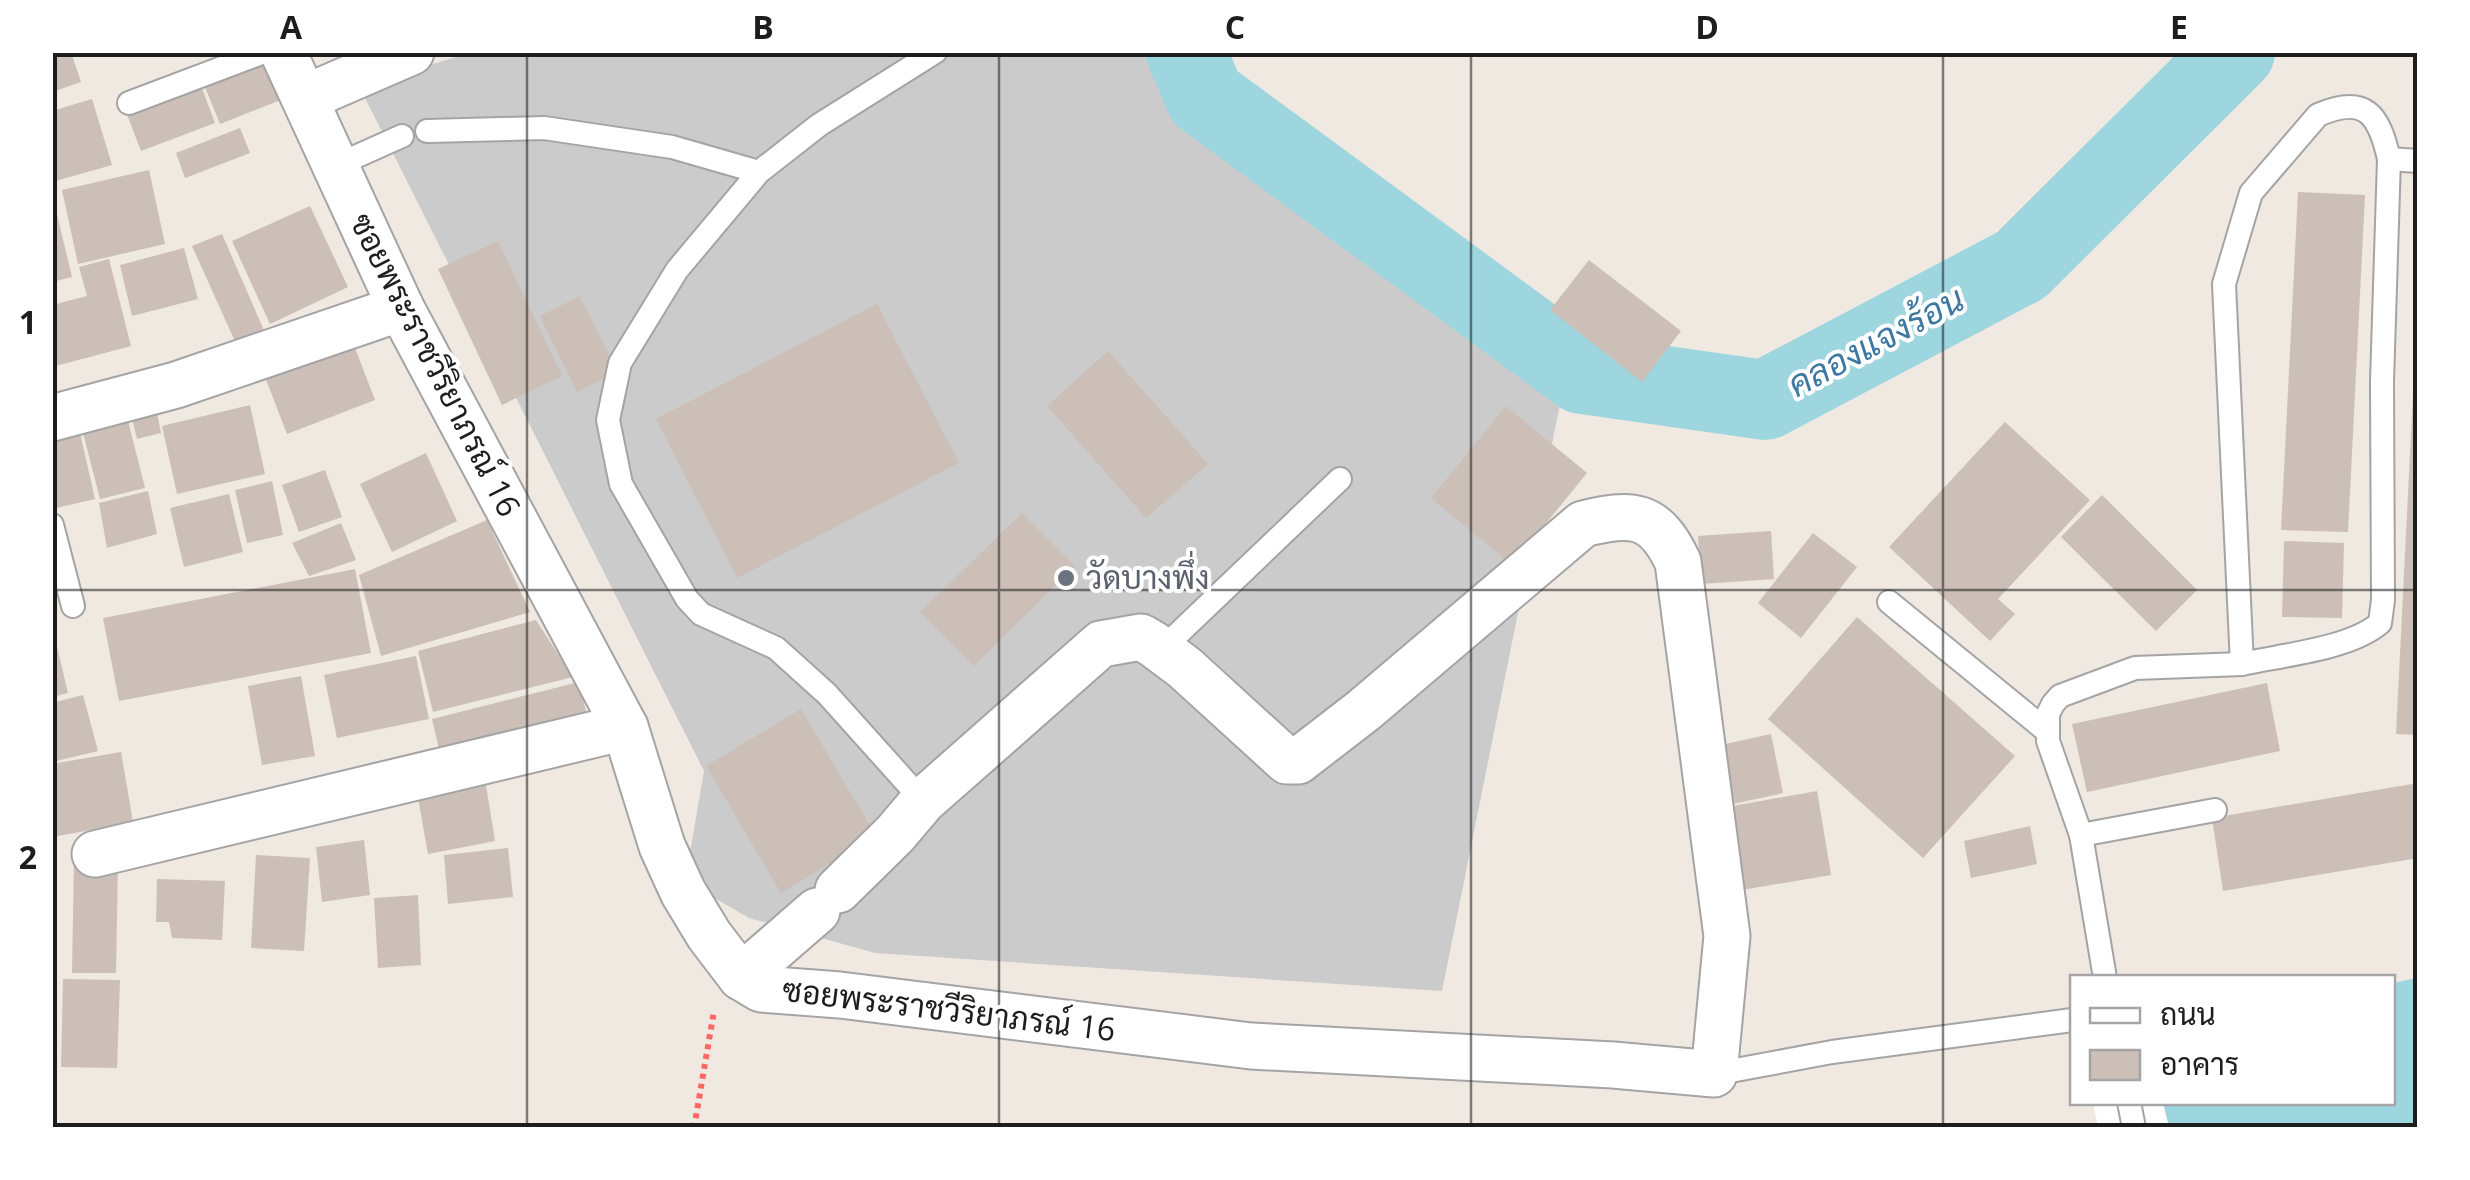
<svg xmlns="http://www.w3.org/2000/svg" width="2470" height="1180" viewBox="0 0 2470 1180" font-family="'Open Sans',Sarabun,sans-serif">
  <rect width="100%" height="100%" fill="#efe9e1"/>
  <path fill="#cbcbcb" d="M 473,52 L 1164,53 L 1185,98 L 1360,236 L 1564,384 L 1442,991 L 875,953 L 749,918 L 685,881 L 704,771 L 359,86 Z"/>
  <path fill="#9ed6e0" d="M 2417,978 L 2417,1127 L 2089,1128 L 2165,1111 L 2163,1103 L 2392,1102 L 2393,983 Z"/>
  <path fill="#fff" d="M 2093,1103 L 2163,1103 L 2169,1127 L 2098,1127 Z"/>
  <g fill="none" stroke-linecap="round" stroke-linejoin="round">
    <path stroke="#9ed6e0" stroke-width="80" d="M 1186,52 L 1205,97 L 1582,374 L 1765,400 L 2021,265 L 2235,52"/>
  </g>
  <g fill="#cbbfb7">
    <path d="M 52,52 L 71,52 L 81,82 L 52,92 Z"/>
    <path d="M 265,57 L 281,100 L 220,124 L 203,82 Z"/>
    <path d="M 200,83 L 215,123 L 141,151 L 126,112 Z"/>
    <path d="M 92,99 L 112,165 L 52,182 L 52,111 Z"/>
    <path d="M 240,128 L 250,153 L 185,178 L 176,153 Z"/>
    <path d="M 149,170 L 165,244 L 78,264 L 62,190 Z"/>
    <path d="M 2298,192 L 2365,195 L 2348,532 L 2281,530 Z"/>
    <path d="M 310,206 L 348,287 L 270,324 L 232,241 Z"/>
    <path d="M 56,210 L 72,277 L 52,282 L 52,211 Z"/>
    <path d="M 222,234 L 266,335 L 238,348 L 192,246 Z"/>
    <path d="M 498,241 L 562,376 L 502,405 L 438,269 Z"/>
    <path d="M 184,248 L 198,299 L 132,316 L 120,265 Z"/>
    <path d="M 109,259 L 131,346 L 52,367 L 52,305 L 87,296 L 79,267 Z"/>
    <path d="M 1589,260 L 1681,331 L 1642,382 L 1550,310 Z"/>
    <path d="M 580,296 L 617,372 L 577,392 L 540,316 Z"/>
    <path d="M 877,304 L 959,463 L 737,578 L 656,419 Z"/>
    <path d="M 353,343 L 375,400 L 287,434 L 265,377 Z"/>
    <path d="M 1108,351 L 1208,464 L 1146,518 L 1047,406 Z"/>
    <path d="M 2414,374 L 2418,375 L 2418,735 L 2396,734 Z"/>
    <path d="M 155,404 L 161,433 L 137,439 L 130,410 Z"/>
    <path d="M 250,405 L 265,474 L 177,494 L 162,426 Z"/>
    <path d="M 1506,406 L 1587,473 L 1512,565 L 1431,498 Z"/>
    <path d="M 126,413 L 145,488 L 100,499 L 81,425 Z"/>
    <path d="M 2005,422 L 2090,500 L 1998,599 L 2015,614 L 1990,641 L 1889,547 Z"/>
    <path d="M 78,424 L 95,499 L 52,509 L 52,430 Z"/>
    <path d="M 426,453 L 457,521 L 392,552 L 360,484 Z"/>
    <path d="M 325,470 L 342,517 L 299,532 L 282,485 Z"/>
    <path d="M 272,481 L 283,535 L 247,543 L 235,490 Z"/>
    <path d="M 148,491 L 157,534 L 107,548 L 99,503 Z"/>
    <path d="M 229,494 L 243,552 L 184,567 L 170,508 Z"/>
    <path d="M 2102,495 L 2197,590 L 2156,631 L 2061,537 Z"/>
    <path d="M 1022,513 L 1075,566 L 974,666 L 920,612 Z"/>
    <path d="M 487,520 L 530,612 L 381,656 L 359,575 Z"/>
    <path d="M 341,523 L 356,560 L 309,576 L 292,543 Z"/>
    <path d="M 1771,531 L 1774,579 L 1701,584 L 1698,536 Z"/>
    <path d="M 1813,533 L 1857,567 L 1801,638 L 1758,603 Z"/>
    <path d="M 2284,541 L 2344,543 L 2342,618 L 2282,617 Z"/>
    <path d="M 355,569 L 371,653 L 119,701 L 103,618 Z"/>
    <path d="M 1857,617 L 2015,756 L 1923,858 L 1768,719 Z"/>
    <path d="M 536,620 L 573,677 L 433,712 L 418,651 Z"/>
    <path d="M 54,634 L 68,693 L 52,697 L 52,635 Z"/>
    <path d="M 416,656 L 429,719 L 337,738 L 324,675 Z"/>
    <path d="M 301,676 L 315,756 L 262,765 L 248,686 Z"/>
    <path d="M 579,682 L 589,724 L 442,761 L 432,719 Z"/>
    <path d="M 2267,683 L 2280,751 L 2087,792 L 2072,724 Z"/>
    <path d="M 83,695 L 98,751 L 52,762 L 52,703 Z"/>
    <path d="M 801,709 L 876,836 L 781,893 L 706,766 Z"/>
    <path d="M 1771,734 L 1783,793 L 1733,804 L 1721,745 Z"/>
    <path d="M 121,752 L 133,822 L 53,837 L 52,764 Z"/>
    <path d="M 485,779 L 495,841 L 428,854 L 417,792 Z"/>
    <path d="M 2418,783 L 2418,858 L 2223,891 L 2212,818 Z"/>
    <path d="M 1817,791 L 1831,875 L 1736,891 L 1722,808 Z"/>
    <path d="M 2030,826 L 2037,864 L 1971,878 L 1964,841 Z"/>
    <path d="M 364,840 L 370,895 L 322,902 L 316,847 Z"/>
    <path d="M 508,848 L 513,897 L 448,904 L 444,855 Z"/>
    <path d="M 256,855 L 310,858 L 304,951 L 251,948 Z"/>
    <path d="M 74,861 L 118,862 L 116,973 L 72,973 Z"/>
    <path d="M 157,879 L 225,881 L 222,940 L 172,938 L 169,922 L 156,922 Z"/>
    <path d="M 418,895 L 421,965 L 378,968 L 374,898 Z"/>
    <path d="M 63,979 L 120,980 L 117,1068 L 61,1067 Z"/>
  </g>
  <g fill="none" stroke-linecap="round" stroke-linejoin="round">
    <defs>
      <g id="lane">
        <path d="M 129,103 L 264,52"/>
        <path d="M 427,131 L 544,128 L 672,147 L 759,172"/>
        <path d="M 2389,159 L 2418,161"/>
        <path d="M 335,166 L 402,136"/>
        <path d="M 52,525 L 73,606"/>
        <path d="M 1889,602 L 2048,732"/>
        <path d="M 1161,650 L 1340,479"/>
        <path d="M 923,801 L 827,694 L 776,648 L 701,614 L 687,599 L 621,484 L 608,420 L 620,363 L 677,270 L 759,172 L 819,125 L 935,52"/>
        <path d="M 2081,835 L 2215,810"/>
        <path d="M 2105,978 L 2081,835 L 2048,741 L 2048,714 L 2053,704 L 2060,696 L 2135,668 L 2242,664 L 2224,284 L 2251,193 L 2318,115 C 2366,94 2379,115 2389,159 L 2382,382 L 2383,600 L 2380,623 C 2350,649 2282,655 2242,664"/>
        <path d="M 1714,1074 L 1832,1052 L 2072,1020"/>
        <path d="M 2129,1102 L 2134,1128"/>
      </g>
      <g id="street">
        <path d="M 283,52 L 401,308 L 625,727 L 662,846 L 683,892 L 709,935 L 741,977 L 761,989 L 840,995 L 1251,1046 L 1613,1065 L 1714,1074 L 1727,936 L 1678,562 C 1655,512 1631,512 1583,524 L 1364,710 L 1298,761 L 1287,761 L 1185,668 L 1153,644 L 1141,637 L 1101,644 L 923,801 L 895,834 L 838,890"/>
        <path d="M 305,98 L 411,52"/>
        <path d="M 52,418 L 176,385 L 401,308"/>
        <path d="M 95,854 L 625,727"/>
        <path d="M 741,977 L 817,911"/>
      </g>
    </defs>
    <use href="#lane" stroke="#a4a4a4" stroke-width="26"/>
    <use href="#street" stroke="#a4a4a4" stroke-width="49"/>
    <path stroke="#ff6762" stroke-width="6" stroke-dasharray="5 5" stroke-linecap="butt" d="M 694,1128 L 714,1011"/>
    <use href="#lane" stroke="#fff" stroke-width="22"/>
    <use href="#street" stroke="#fff" stroke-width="45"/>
  </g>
  <path fill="none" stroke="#1d1d1d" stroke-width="2.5" stroke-opacity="0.55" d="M 527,52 L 527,1128M 999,52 L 999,1128M 1471,52 L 1471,1128M 1943,52 L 1943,1128M 52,590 L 2418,590"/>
  <circle fill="#6b7280" stroke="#fff" stroke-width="4" cx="1066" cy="578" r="10"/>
  <g text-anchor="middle" stroke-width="8" stroke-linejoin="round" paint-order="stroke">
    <g font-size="32" fill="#1d1d1d" stroke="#fff">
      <text transform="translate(435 365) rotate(63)" y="11">ซอยพระราชวีริยาภรณ์ 16</text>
      <text transform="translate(949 1010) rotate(7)" y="11">ซอยพระราชวีริยาภรณ์ 16</text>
    </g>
    <g font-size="32" fill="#5b616d" stroke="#fff" text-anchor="start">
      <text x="1086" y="589">วัดบางพึ่ง</text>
    </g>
    <g font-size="35" font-style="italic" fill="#3d78a3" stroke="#fff">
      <text transform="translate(1876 342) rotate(-28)" y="12">คลองแจงร้อน</text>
    </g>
  </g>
  <rect width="2470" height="1180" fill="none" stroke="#ffffff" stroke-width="110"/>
  <rect x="2070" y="975" width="325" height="130" fill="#ffffff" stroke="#a5a5a5" stroke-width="2.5"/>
  <rect x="2090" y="1008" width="50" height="15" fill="#ffffff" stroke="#a5a5a5" stroke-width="2.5"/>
  <text x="2160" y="1025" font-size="30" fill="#1d1d1d">ถนน</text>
  <rect x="2090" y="1050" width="50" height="30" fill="#cbbfb7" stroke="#a5a5a5" stroke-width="2.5"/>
  <text x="2160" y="1075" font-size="30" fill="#1d1d1d">อาคาร</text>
  <rect x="55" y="55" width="2360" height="1070" fill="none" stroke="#1d1d1d" stroke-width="4"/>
  <g font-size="32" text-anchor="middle" font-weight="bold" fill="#1d1d1d">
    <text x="291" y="39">A</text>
    <text x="763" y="39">B</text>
    <text x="1235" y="39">C</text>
    <text x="1707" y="39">D</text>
    <text x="2179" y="39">E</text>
    <text x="28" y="334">1</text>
    <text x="28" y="869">2</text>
  </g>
</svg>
